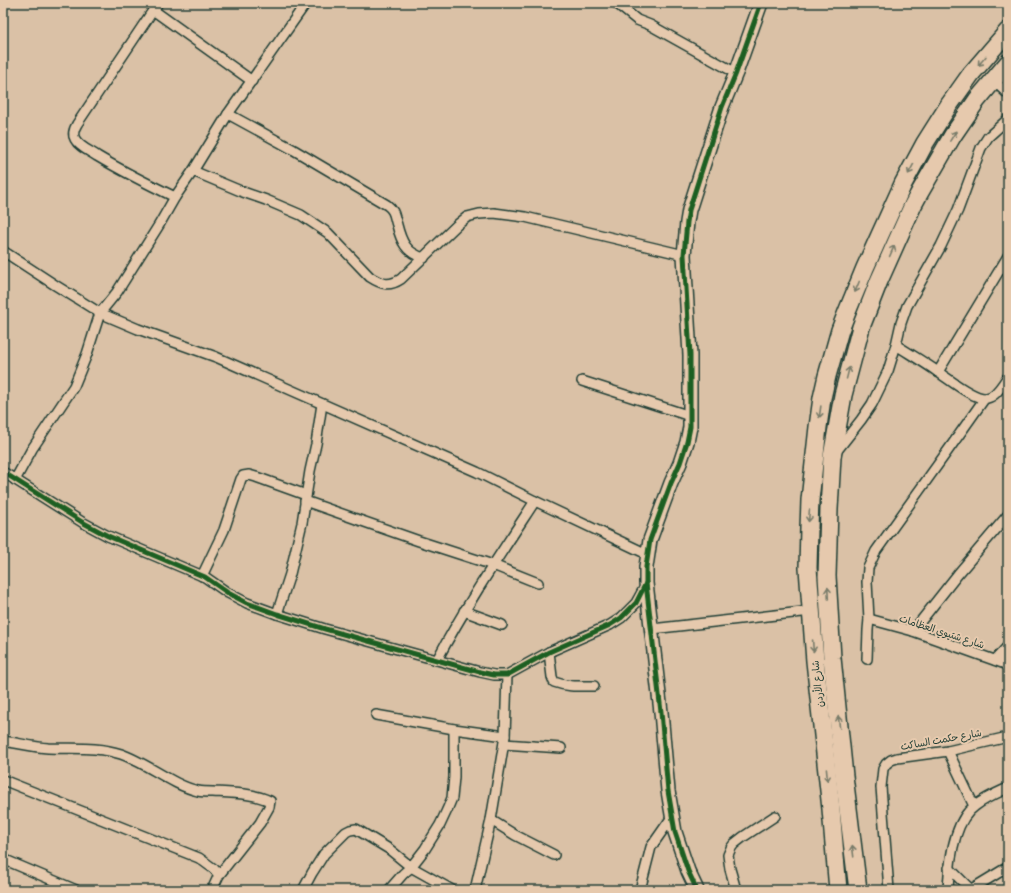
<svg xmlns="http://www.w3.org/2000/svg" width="1011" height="893" viewBox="0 0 1011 893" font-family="Pangolin,'Playpen Sans Arabic',sans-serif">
  <rect width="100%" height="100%" fill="#dac1a6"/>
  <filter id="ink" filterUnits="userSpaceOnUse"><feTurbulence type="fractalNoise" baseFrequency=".025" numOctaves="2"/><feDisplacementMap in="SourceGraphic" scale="8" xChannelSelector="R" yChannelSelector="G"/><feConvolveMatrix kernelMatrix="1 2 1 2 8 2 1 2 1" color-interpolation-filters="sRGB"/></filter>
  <g filter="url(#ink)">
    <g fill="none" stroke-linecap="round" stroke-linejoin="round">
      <defs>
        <g id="street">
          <path d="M 158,3 L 77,124 C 74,129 72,134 75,139 C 79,147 90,151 97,156 C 122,171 148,184 175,197"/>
          <path d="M 616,3 L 637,20 L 650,25 L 736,73"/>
          <path d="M 153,10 L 252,81"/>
          <path d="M 993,80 L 1008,94"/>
          <path d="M 228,114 L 294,150 L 387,205 C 395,211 394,216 397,225 C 401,241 406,253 424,258"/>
          <path d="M 193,171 L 243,192 L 266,200 L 301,215 L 328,233 L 370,277 C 381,284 389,287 401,279 L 457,225 L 467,217 L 479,214 L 494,213 L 525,217 L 684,255"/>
          <path d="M 3,251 L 55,285 L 100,313 L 138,329 L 216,357 L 477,472 L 535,501 L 647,554"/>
          <path d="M 896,345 C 910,354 924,362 938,372 C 949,379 974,400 987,398 C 997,396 1002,384 1008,377"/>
          <path d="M 938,372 L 1008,256"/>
          <path d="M 582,381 L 690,416"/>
          <path d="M 835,453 L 861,420 L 872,404 L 888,371 L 896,345 L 901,323 L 907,306 L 941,246 L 958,210 L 981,148 L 988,137 L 1008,119"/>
          <path d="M 3,472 L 82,522 L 108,536 L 205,577 L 228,593 L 247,603 L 277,614 L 325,629 L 480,672 L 494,675 L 507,675 L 549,652 L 610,625 L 621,618 L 636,603 L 646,585"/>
          <path d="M 15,480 L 32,449 L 74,386 L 87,354 L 100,313 L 117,292 L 159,225 L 175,197 L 193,171 L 228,114 L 306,3"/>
          <path d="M 305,501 L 419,541 L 493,565 L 538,583"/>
          <path d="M 202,576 L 224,530 L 241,479 L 243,476 L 249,475 L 256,477 L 306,495"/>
          <path d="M 464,611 L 502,625"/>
          <path d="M 277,614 L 290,574 L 302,523 L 310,471 L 316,444 L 322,404"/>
          <path d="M 869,619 L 913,631 L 1008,665"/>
          <path d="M 652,629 L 811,611"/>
          <path d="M 913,631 L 958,574 L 1008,515"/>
          <path d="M 549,652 L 552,677 L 554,682 C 567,687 580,686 594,686"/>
          <path d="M 867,659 L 868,630 L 869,619 L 867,582 L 868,568 L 876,551 L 949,449 L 985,398"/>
          <path d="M 437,660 C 466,605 501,553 535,501"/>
          <path d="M 995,660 L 1008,646"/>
          <path d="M 376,715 L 454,729 L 505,736"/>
          <path d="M 3,741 C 18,743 33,747 48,748 C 73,749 97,746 121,754 C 147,763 172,785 198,791 C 203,792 208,792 213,792 C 232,793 253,793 270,801 L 269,807 L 260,823 L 219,875 L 212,890"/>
          <path d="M 504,744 L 561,748"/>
          <path d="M 948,751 L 974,806"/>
          <path d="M 3,780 L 199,858 L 214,869 L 219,875"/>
          <path d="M 491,820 L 515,835 L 554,855"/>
          <path d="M 3,859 L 76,890"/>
          <path d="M 949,868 L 971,890"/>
          <path d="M 303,890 L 312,873 L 324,854 L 346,832 L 350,830 L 356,829 L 389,849 L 411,867 L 452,890"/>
          <path d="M 389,890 L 403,874 L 411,867 L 425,849 L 440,825 L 447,810 L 452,798 L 454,777 L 454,729"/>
          <path d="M 475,890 L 491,820 L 505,736 L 507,675"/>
          <path d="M 640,890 L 651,847 L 672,817"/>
          <path d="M 736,890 L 730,869 L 728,855 L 731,848 L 734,844 L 743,837 L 775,816"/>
          <path d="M 889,890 L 881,787 L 883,769 L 886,764 L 891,760 L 897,758 L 948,751 L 1008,737"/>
          <path d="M 948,890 C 949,866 953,821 975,806 C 985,798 997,793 1008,788"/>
          <path d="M 970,890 L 1008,867"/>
        </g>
        <path id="secondary" d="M 697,890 L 688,871 L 675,832 L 668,791 L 661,712 L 646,583 L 646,567 L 650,540 L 671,483 L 680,463 L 687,442 L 690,427 L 690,355 L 684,255 L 687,222 L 689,210 L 722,107 L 736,73 L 761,3"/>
        <g id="highway">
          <path d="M 838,890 L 831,809 L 815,661 L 808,568 L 809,528 L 810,500 L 818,427 L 822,398 L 827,376 L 840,330 L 847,312 L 865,268 L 903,184 L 925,143 L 949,105 L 971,74 L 1008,31"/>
          <path d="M 858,890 L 844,776 L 832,658 L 827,576 L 829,509 L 832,457 L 843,395 L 861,327 L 879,281 L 913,205 L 920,192 L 953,135 L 977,100 L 1008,63"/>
        </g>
      </defs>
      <use href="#street" stroke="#1f3d34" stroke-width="12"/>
      <use href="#secondary" stroke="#1f3d34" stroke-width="16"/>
      <use href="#highway" stroke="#1f3d34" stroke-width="20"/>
      <use href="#street" stroke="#e6c9ad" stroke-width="9"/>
      <use href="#secondary" stroke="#e6c9ad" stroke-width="13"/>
      <use href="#highway" stroke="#e6c9ad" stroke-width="17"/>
      <defs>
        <g id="cycleway">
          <path d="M 3,472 L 82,522 L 108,536 L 205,577 L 228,593 L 247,603 L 277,614 L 325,629 L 480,672 L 494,675 L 507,675 L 549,652 L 610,625 L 621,618 L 636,603 L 646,583"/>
          <path d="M 697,890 L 688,871 L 675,832 L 668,791 L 661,712 L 646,583 L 646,567 L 650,540 L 671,483 L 680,463 L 687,442 L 690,427 L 690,355 L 684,255 L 687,222 L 689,210 L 722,107 L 736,73 L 761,3"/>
        </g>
      </defs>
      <use href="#cycleway" stroke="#e6c9ad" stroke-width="8"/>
      <use href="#cycleway" stroke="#1b5e20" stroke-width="5"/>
    </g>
    <defs><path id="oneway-shaft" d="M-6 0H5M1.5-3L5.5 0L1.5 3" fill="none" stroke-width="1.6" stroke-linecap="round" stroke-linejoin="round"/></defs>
    <g stroke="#797c6a">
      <use href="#oneway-shaft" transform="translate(982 61) rotate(131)"/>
      <use href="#oneway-shaft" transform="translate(953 136) rotate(-58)"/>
      <use href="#oneway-shaft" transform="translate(911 169) rotate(118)"/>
      <use href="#oneway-shaft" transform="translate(892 251) rotate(-66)"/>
      <use href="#oneway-shaft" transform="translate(857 287) rotate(112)"/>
      <use href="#oneway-shaft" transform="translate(848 373) rotate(-76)"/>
      <use href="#oneway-shaft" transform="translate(820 412) rotate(98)"/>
      <use href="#oneway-shaft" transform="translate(809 516) rotate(94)"/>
      <use href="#oneway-shaft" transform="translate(828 593) rotate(-93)"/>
      <use href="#oneway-shaft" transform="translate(813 646) rotate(86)"/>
      <use href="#oneway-shaft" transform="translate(839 722) rotate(-96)"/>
      <use href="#oneway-shaft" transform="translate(827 775) rotate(84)"/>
      <use href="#oneway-shaft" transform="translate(853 851) rotate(-97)"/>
    </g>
  </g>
  <g text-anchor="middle" stroke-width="4" stroke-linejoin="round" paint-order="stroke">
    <g font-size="10" fill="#1f3d34" stroke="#e6c9ad">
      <text transform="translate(942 631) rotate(18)" y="4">شارع شتيوي العظامات</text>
      <text transform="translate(817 684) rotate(-96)" y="4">شارع الأردن</text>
      <text transform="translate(941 739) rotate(-10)" y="4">شارع حكمت الساكت</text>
    </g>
  </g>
  <rect width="1011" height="893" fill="none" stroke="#e6c9ad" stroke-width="16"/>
  <rect x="8" y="8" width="995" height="877" fill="none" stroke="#1f3d34" stroke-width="1.5" filter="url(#ink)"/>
</svg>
